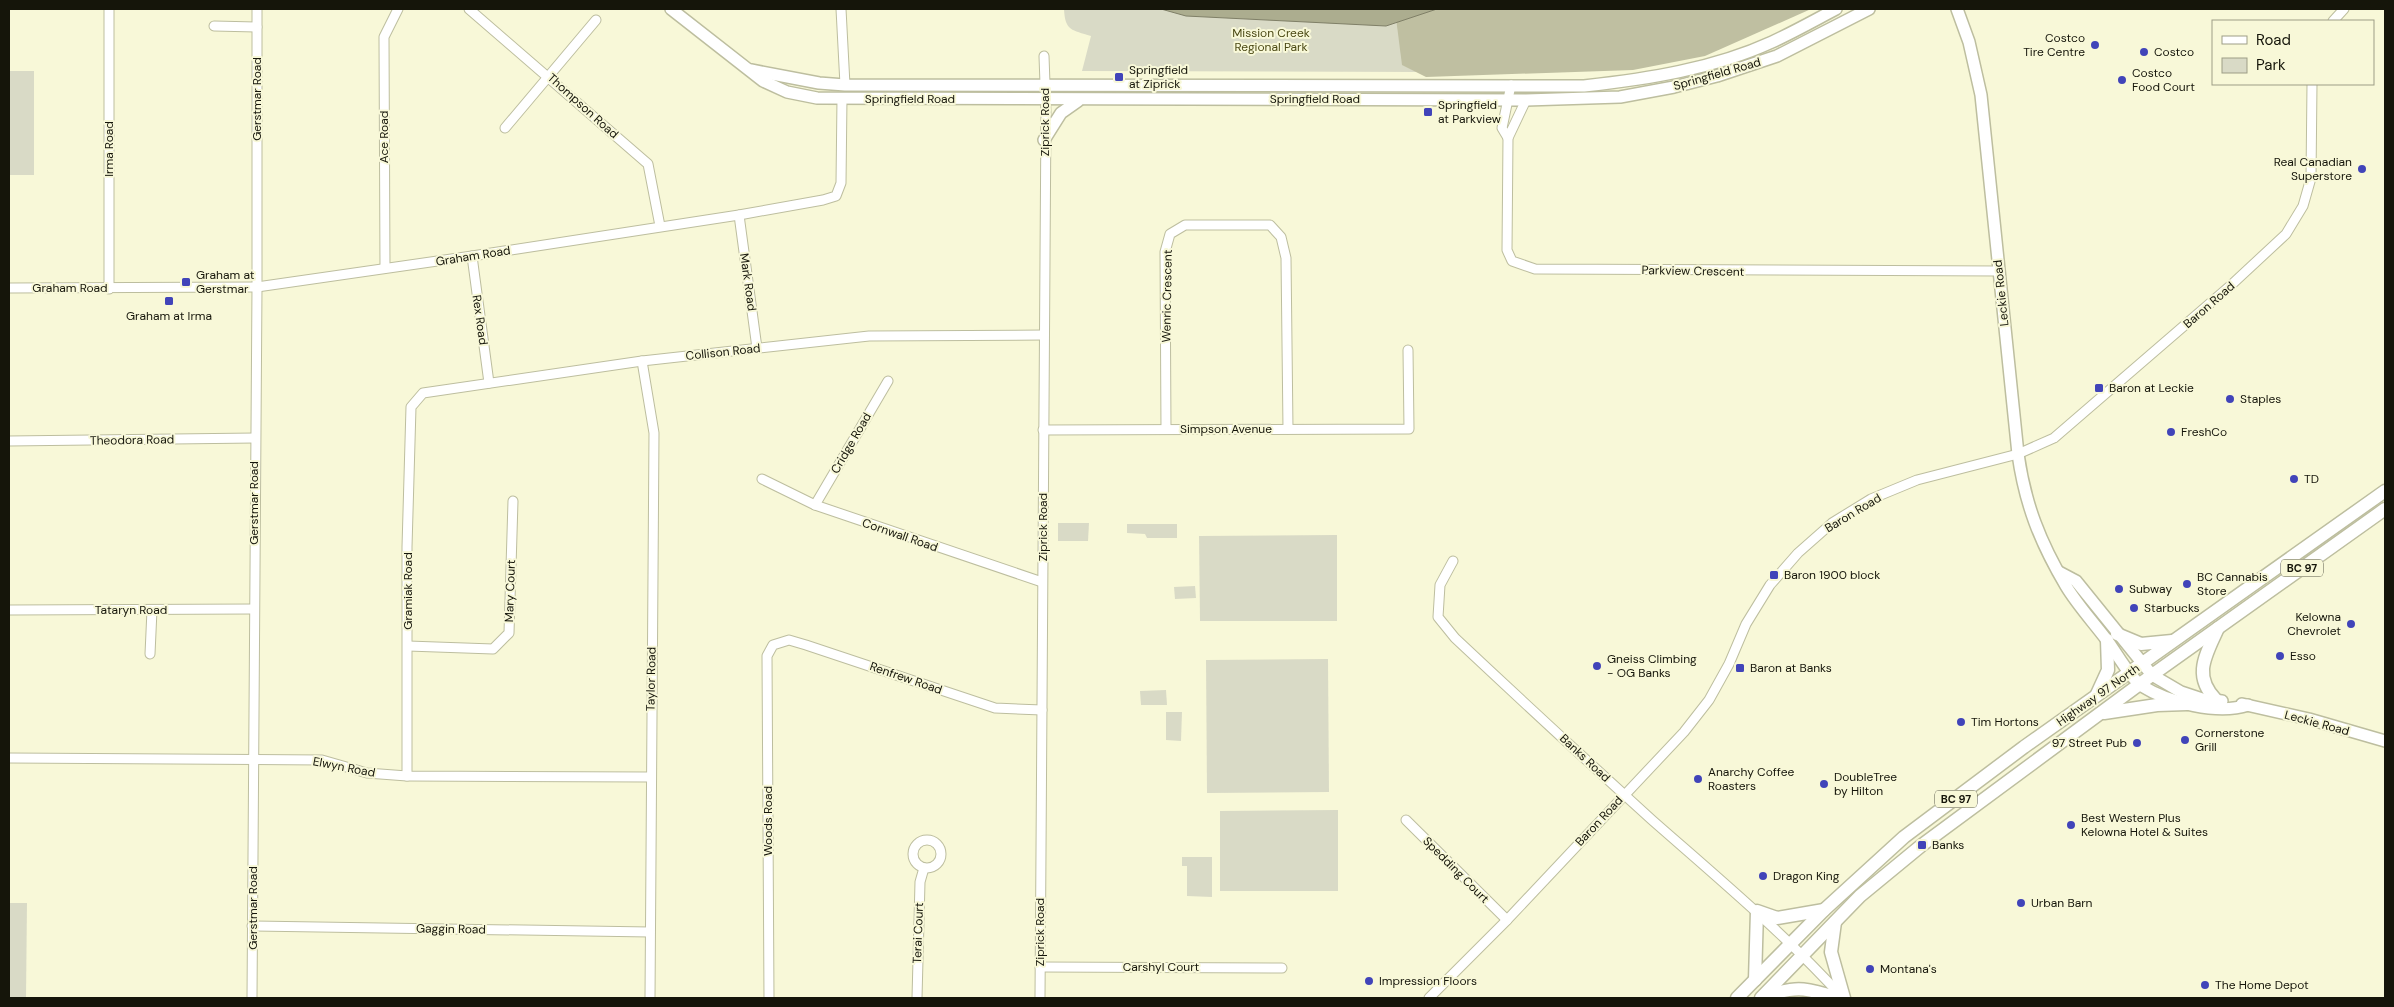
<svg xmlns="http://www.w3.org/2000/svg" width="2394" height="1007" viewBox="0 0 2394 1007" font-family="'DM Sans',sans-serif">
  <rect width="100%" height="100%" fill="#f8f8d8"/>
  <g fill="#d9dac6">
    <path d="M 1064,9 L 1809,9 L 1755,33 L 1419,72 L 1082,71 L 1091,36 C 1072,30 1065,31 1064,9 Z"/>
    <rect x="9" y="71" width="25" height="104"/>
    <path d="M 1058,523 L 1089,523 L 1088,541 L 1058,541 Z"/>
    <path d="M 1127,524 L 1177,524 L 1177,538 L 1147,538 L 1145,534 L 1127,533 Z"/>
    <path d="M 1337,535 L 1337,621 L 1200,621 L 1199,536 Z"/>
    <path d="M 1195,586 L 1196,598 L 1175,599 L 1174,587 Z"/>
    <path d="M 1328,659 L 1329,792 L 1207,793 L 1206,660 Z"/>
    <path d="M 1166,690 L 1167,705 L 1141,705 L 1140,691 Z"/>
    <path d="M 1166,712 L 1182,712 L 1181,741 L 1166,740 Z"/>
    <path d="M 1338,810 L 1338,891 L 1220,891 L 1220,811 Z"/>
    <path d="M 1182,857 L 1212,857 L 1212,897 L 1187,896 L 1187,866 L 1182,866 Z"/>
    <path d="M 9,903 L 27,903 L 26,998 L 9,998 Z"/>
  </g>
  <path fill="#bfbfa1" d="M 1424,9 L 1811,9 L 1705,56 L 1633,70 L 1426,77 L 1402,65 L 1396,18 Z"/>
  <path fill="#acad8f" stroke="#7f7f67" d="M 1161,9 L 1437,9 L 1386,26 L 1186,16 Z"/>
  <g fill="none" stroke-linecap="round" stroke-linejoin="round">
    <defs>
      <g id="minor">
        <path d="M 109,9 L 109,289"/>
        <path d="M 469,9 L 648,164 L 660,226"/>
        <path d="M 841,9 L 845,85"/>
        <path d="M 2333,21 L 2344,9"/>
        <path d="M 214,26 L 257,27"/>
        <path d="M 1526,100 L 1508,138 L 1507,250 L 1512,261 L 1535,269 L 1999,271"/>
        <path d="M 505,128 L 596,20"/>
        <path d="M 1508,138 L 1502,128 L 1511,85"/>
        <path d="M 739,215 L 757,348"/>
        <path d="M 472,256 L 489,383"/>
        <path d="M 385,268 L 384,37 L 398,9"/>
        <path d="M 9,288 L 257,287 L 472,256 L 739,215 L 823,200 L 836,196 L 841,183 L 842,98"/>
        <path d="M 642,361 L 654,433 L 650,998"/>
        <path d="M 1166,429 L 1165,252 L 1170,234 L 1185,225 L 1270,225 L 1281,237 L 1286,258 L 1288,429"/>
        <path d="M 1043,430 L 1409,429 L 1408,350"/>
        <path d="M 9,441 L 255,438"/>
        <path d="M 762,479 L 815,505 L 1042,582"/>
        <path d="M 815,505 L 888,381"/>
        <path d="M 1453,561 L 1440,585 L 1438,617 L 1455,638 C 1520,699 1586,760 1652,820 C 1718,878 1784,933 1843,998"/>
        <path d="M 9,610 L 254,609"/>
        <path d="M 408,646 L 493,649 L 509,633 L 513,501"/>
        <path d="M 150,654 L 152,610"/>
        <path d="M 9,758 L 322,760 L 367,773 L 407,776 L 650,777"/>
        <path d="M 407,776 L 407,547 L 411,407 L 423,393 L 642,361 L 869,336 L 1044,335"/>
        <path d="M 1406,820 L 1507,920"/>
        <circle cx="927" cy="854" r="14"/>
        <path d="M 252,926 L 650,932"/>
        <path d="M 1040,967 L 1282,968"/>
        <path d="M 252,998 L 257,287 L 257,9"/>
        <path d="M 769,998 L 767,656 L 773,645 L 789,640 L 806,645 L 995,708 L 1042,710"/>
        <path d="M 917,998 L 920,882 L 924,868"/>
        <path d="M 1040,998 L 1046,112 L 1044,56"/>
        <path d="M 1429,998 L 1507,920 L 1684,732 L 1709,700 L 1729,664 L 1746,624 L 1770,585 L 1798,553 L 1832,523 L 1871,499 L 1917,480 L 2018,454 L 2054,438 L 2229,287 L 2286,234 L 2303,206 L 2311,178 L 2312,84"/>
      </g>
      <g id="major">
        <path d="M 671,9 L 763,81 L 787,92 L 817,98 L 1526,100 L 1620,97 L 1674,87 L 1717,76 L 1777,56 L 1869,9"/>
        <path d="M 1957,9 L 1969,42 L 1981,95 L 2018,454 C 2025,504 2040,542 2066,586 C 2078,606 2095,624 2109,643 C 2117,654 2131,679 2142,686 C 2169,703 2218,715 2248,705"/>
        <path d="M 751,70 L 819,83 L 845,85 L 1584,86 C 1647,79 1713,69 1772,42 C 1794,32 1815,20 1836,9"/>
        <path d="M 1044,140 L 1061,113 L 1078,101"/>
        <path d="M 2059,572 L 2076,581 L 2152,675 L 2181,692 L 2202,699 L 2222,701"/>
        <path d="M 2242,704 L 2309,719 L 2385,741"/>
      </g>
      <g id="highway">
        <path d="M 2117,634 L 2141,644 L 2172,641"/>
        <path d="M 2097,694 L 2108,670 L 2107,640"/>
        <path d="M 2216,700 C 2192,675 2206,655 2218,628"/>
        <path d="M 2104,713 L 2157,705 L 2187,704"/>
        <path d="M 1835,922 L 1831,952 L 1844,998"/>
        <path d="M 1755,980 L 1757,911 L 1777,918 L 1824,910"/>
        <path d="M 1765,996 C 1802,985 1804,989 1840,998"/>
        <path d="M 1737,998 L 1824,910 L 1904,837 L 2024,747 L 2385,491"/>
        <path d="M 1761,998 L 1860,896 L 1922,845 L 2152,675 L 2385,509"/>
      </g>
    </defs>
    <use href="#minor" stroke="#bdbe9f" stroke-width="11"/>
    <use href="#major" stroke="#bdbe9f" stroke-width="14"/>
    <use href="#highway" stroke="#bdbe9f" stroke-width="15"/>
    <use href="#minor" stroke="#fff" stroke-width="9"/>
    <use href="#major" stroke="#fff" stroke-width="11"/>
    <use href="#highway" stroke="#fff" stroke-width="12"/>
  </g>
  <g fill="#4144b9" stroke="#f8f8d8" stroke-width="2">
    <circle cx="2095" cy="45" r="5"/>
    <circle cx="2144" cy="52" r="5"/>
    <rect x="1114" y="72" width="10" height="10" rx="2.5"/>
    <circle cx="2122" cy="80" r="5"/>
    <rect x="1423" y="107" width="10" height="10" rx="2.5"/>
    <circle cx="2362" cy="169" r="5"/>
    <rect x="181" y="277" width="10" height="10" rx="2.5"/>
    <rect x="164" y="296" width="10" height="10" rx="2.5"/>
    <rect x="2094" y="383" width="10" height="10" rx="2.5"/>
    <circle cx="2230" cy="399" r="5"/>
    <circle cx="2171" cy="432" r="5"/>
    <circle cx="2294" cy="479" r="5"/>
    <rect x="1769" y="570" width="10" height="10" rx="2.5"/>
    <circle cx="2187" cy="584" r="5"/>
    <circle cx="2119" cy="589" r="5"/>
    <circle cx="2134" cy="608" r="5"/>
    <circle cx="2351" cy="624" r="5"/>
    <circle cx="2280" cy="656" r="5"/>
    <circle cx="1597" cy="666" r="5"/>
    <rect x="1735" y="663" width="10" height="10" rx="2.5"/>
    <circle cx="1961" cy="722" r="5"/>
    <circle cx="2185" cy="740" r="5"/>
    <circle cx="2137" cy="743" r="5"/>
    <circle cx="1698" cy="779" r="5"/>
    <circle cx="1824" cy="784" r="5"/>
    <circle cx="2071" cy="825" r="5"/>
    <rect x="1917" y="840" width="10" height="10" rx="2.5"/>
    <circle cx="1763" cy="876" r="5"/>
    <circle cx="2021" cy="903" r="5"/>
    <circle cx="1870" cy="969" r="5"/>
    <circle cx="1369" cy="981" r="5"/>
    <circle cx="2205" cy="985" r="5"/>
  </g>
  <g text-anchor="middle" stroke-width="4" stroke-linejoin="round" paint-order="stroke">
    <g fill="#f8f8d8" stroke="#595948" stroke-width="1">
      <rect x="2281" y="559.5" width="42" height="17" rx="4"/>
      <rect x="1935" y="790.5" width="42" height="17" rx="4"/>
    </g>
    <g font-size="11" font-weight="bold" fill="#15150a">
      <text x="2302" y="572">BC 97</text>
      <text x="1956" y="803">BC 97</text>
    </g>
    <g font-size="12" fill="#4b4915" stroke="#f8f8d8">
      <text x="1271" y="37">Mission Creek<tspan x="1271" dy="14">Regional Park</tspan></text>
    </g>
    <g font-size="12" fill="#15150a" stroke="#f8f8d8" text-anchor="start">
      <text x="2085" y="42" text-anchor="end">Costco<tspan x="2085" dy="14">Tire Centre</tspan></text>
      <text x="2154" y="56">Costco</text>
      <text x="1129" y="74">Springfield<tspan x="1129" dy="14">at Ziprick</tspan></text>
      <text x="2132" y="77">Costco<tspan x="2132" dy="14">Food Court</tspan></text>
      <text x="1438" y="109">Springfield<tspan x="1438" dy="14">at Parkview</tspan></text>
      <text x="2352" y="166" text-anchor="end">Real Canadian<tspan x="2352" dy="14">Superstore</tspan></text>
      <text x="196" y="279">Graham at<tspan x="196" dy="14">Gerstmar</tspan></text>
      <text x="169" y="320" text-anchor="middle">Graham at Irma</text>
      <text x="2109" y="392">Baron at Leckie</text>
      <text x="2240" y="403">Staples</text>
      <text x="2181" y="436">FreshCo</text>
      <text x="2304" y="483">TD</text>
      <text x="1784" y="579">Baron 1900 block</text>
      <text x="2197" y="581">BC Cannabis<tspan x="2197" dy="14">Store</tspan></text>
      <text x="2129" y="593">Subway</text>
      <text x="2144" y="612">Starbucks</text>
      <text x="2341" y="621" text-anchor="end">Kelowna<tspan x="2341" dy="14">Chevrolet</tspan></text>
      <text x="2290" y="660">Esso</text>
      <text x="1607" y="663">Gneiss Climbing<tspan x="1607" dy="14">- OG Banks</tspan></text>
      <text x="1750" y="672">Baron at Banks</text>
      <text x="1971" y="726">Tim Hortons</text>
      <text x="2195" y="737">Cornerstone<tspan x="2195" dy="14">Grill</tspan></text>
      <text x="2127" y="747" text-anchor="end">97 Street Pub</text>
      <text x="1708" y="776">Anarchy Coffee<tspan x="1708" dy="14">Roasters</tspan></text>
      <text x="1834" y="781">DoubleTree<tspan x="1834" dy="14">by Hilton</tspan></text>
      <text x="2081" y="822">Best Western Plus<tspan x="2081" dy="14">Kelowna Hotel &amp; Suites</tspan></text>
      <text x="1932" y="849">Banks</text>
      <text x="1773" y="880">Dragon King</text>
      <text x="2031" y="907">Urban Barn</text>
      <text x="1880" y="973">Montana's</text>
      <text x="1379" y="985">Impression Floors</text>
      <text x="2215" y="989">The Home Depot</text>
    </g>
    <g font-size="12" fill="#15150a" stroke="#f8f8d8">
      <text transform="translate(1717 74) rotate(-16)" y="4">Springfield Road</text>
      <text transform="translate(257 99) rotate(-90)" y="4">Gerstmar Road</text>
      <text x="910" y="103">Springfield Road</text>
      <text x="1315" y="103">Springfield Road</text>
      <text transform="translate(583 106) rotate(42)" y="4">Thompson Road</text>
      <text transform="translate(1045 122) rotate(-90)" y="4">Ziprick Road</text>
      <text transform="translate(384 137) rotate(-90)" y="4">Ace Road</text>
      <text transform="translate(109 149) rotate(-90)" y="4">Irma Road</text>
      <text transform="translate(473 256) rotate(-9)" y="4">Graham Road</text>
      <text transform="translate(1693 271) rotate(1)" y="4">Parkview Crescent</text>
      <text transform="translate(748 282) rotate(82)" y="4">Mark Road</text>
      <text x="70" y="292">Graham Road</text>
      <text transform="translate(2001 293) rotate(-96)" y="4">Leckie Road</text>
      <text transform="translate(1167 296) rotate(-89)" y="4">Wenric Crescent</text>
      <text transform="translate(2209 305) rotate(-41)" y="4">Baron Road</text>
      <text transform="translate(480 320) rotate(82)" y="4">Rex Road</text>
      <text transform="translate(723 352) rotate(-6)" y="4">Collison Road</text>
      <text x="1226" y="433">Simpson Avenue</text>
      <text transform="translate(132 440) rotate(-1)" y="4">Theodora Road</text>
      <text transform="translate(851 443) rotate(-60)" y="4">Cridge Road</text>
      <text transform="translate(254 503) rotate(-90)" y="4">Gerstmar Road</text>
      <text transform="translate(1853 513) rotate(-31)" y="4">Baron Road</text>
      <text transform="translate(1043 527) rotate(-90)" y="4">Ziprick Road</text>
      <text transform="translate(900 535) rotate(19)" y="4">Cornwall Road</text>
      <text transform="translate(408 591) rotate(-90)" y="4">Gramiak Road</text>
      <text transform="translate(510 591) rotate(-88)" y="4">Mary Court</text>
      <text x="131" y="614">Tataryn Road</text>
      <text transform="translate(906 678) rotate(19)" y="4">Renfrew Road</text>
      <text transform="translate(651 679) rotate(-89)" y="4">Taylor Road</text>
      <text transform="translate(2098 695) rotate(-35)" y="4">Highway 97 North</text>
      <text transform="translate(2317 723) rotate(15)" y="4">Leckie Road</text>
      <text transform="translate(1585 758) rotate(43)" y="4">Banks Road</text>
      <text transform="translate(344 767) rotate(11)" y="4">Elwyn Road</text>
      <text transform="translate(768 821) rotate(-90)" y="4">Woods Road</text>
      <text transform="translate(1599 821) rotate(-47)" y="4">Baron Road</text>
      <text transform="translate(1456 870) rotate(45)" y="4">Spedding Court</text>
      <text transform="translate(253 908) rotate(-90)" y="4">Gerstmar Road</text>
      <text transform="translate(451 929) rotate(1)" y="4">Gaggin Road</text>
      <text transform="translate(1040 932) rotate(-90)" y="4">Ziprick Road</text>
      <text transform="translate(918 933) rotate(-88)" y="4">Terai Court</text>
      <text x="1161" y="971">Carshyl Court</text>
    </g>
  </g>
  <rect width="2394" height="1007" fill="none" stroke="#15150a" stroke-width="20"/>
  <rect x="2212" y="20" width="162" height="65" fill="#f8f8d8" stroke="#9d9d86"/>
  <rect x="2222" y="36" width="25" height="8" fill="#ffffff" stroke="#9d9d86"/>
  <text x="2256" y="45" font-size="15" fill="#15150a">Road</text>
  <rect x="2222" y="58" width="25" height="15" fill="#d9dac6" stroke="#9d9d86"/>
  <text x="2256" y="70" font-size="15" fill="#15150a">Park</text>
</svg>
